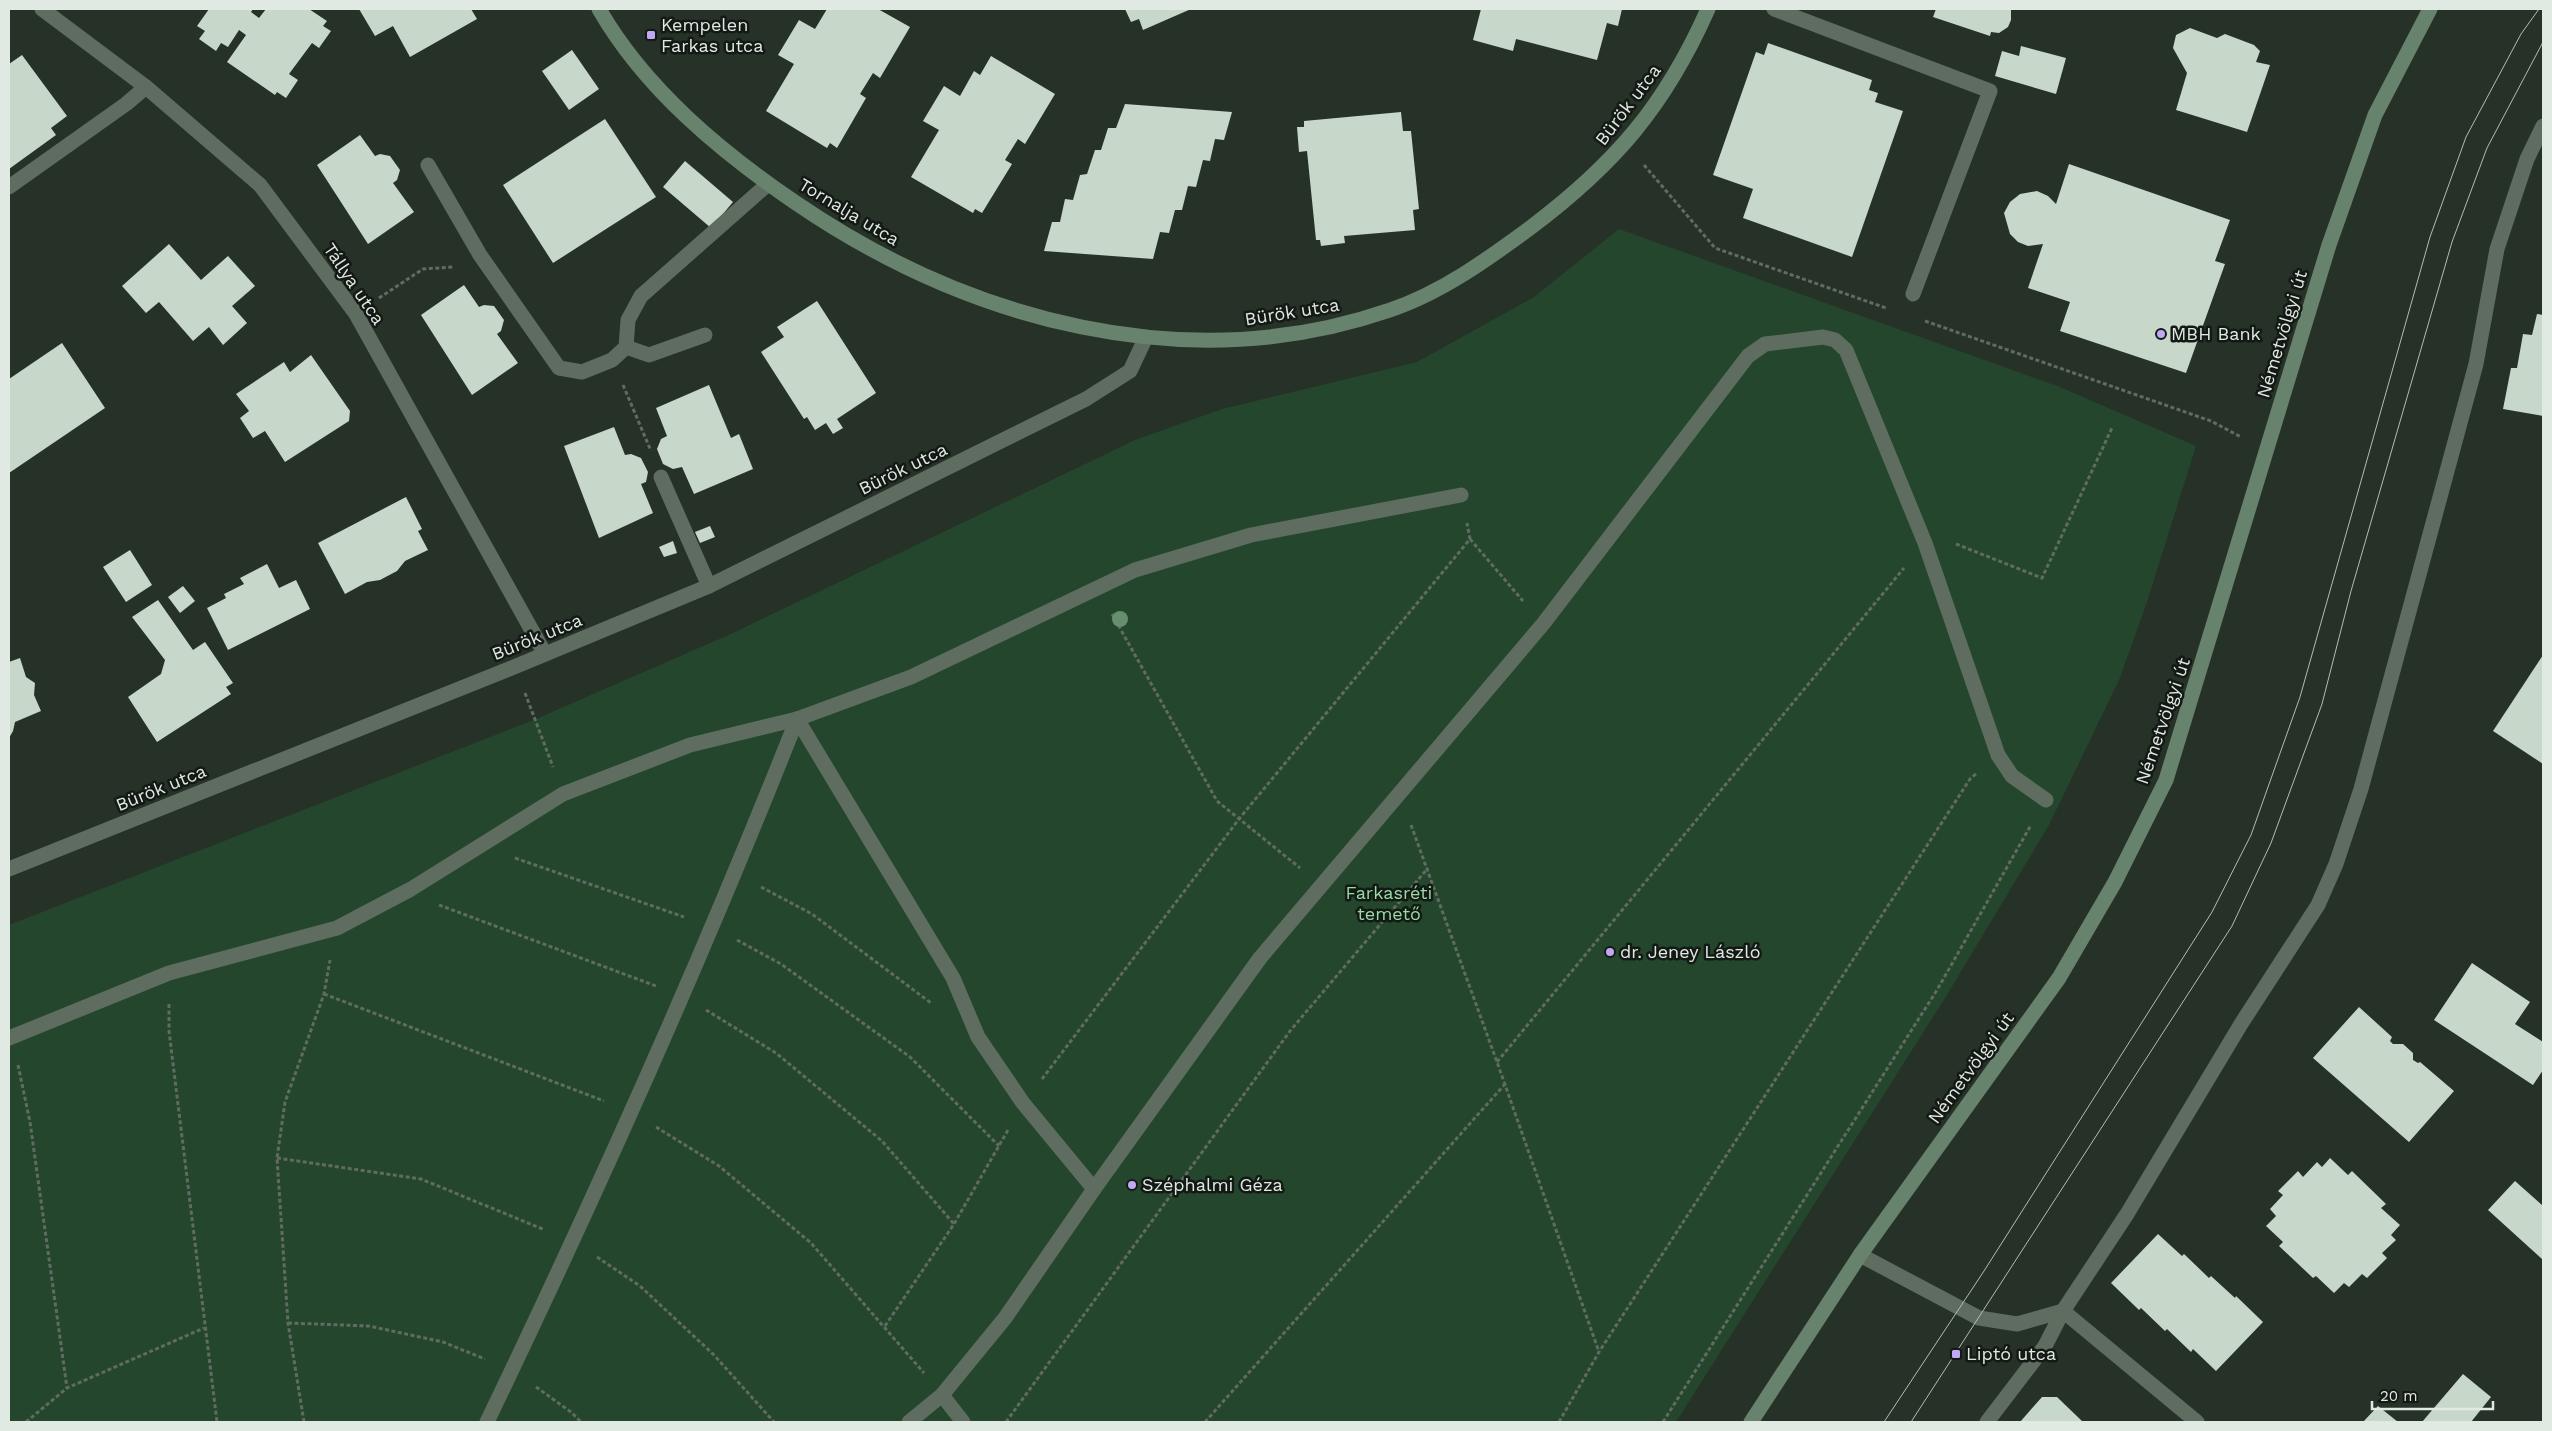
<svg xmlns="http://www.w3.org/2000/svg" width="2552" height="1431" viewBox="0 0 2552 1431" font-family="'Work Sans',sans-serif">
  <rect width="100%" height="100%" fill="#263228"/>
  <path fill="#24462c" d="M 1619,229 L 2060,387 L 2196,446 L 2146,605 L 2119,680 L 2049,825 L 1945,998 L 1676,1422 L 9,1422 L 9,925 L 536,719 L 733,633 L 1135,440 L 1222,409 L 1417,362 L 1534,297 Z"/>
  <g fill="#c7d7c9">
    <path d="M 209,9 L 253,9 L 251,12 L 259,18 L 266,9 L 309,9 L 327,21 L 323,26 L 331,31 L 319,48 L 312,43 L 289,74 L 298,80 L 286,98 L 277,92 L 275,95 L 227,62 L 246,35 L 239,30 L 228,47 L 221,43 L 216,51 L 199,39 L 205,31 L 197,26 Z"/>
    <path d="M 359,9 L 471,9 L 477,19 L 410,57 L 393,26 L 375,36 Z"/>
    <path d="M 827,9 L 878,9 L 910,27 L 880,78 L 873,73 L 860,94 L 866,98 L 837,148 L 830,143 L 827,148 L 766,111 L 794,64 L 778,55 L 799,20 L 815,29 Z"/>
    <path d="M 1125,9 L 1191,9 L 1143,30 L 1139,19 L 1131,22 Z"/>
    <path d="M 1481,9 L 1622,9 L 1618,26 L 1607,23 L 1597,60 L 1516,39 L 1513,51 L 1473,40 Z"/>
    <path d="M 1936,9 L 2011,9 L 2011,20 L 2008,27 L 1999,33 L 1991,32 L 1990,36 L 1933,17 Z"/>
    <path d="M 2190,28 L 2217,38 L 2225,34 L 2254,45 L 2260,51 L 2256,62 L 2270,65 L 2247,132 L 2176,110 L 2187,73 L 2173,48 L 2176,35 Z"/>
    <path d="M 1768,43 L 1872,80 L 1869,90 L 1878,93 L 1875,102 L 1903,111 L 1852,257 L 1743,218 L 1753,189 L 1713,175 L 1756,52 L 1764,55 Z"/>
    <path d="M 2021,46 L 2066,58 L 2056,94 L 1995,76 L 2002,51 L 2019,56 Z"/>
    <path d="M 572,50 L 599,89 L 569,110 L 542,71 Z"/>
    <path d="M 22,55 L 67,116 L 51,128 L 56,135 L 9,169 L 9,64 Z"/>
    <path d="M 991,56 L 1055,94 L 1025,144 L 1018,139 L 1005,160 L 1012,164 L 982,213 L 975,209 L 973,213 L 911,177 L 939,130 L 923,121 L 944,86 L 960,96 L 974,71 L 980,75 Z"/>
    <path d="M 1125,104 L 1232,112 L 1224,140 L 1215,139 L 1210,161 L 1203,160 L 1196,187 L 1188,186 L 1182,210 L 1175,210 L 1169,233 L 1160,232 L 1153,259 L 1044,251 L 1052,222 L 1060,222 L 1065,199 L 1073,200 L 1080,175 L 1087,174 L 1095,150 L 1101,150 L 1108,128 L 1116,128 Z"/>
    <path d="M 1401,112 L 1403,131 L 1411,131 L 1419,209 L 1413,210 L 1415,230 L 1344,236 L 1345,243 L 1321,246 L 1320,240 L 1316,240 L 1307,151 L 1299,152 L 1297,127 L 1304,127 L 1304,121 Z"/>
    <path d="M 605,119 L 656,197 L 553,263 L 503,185 Z"/>
    <path d="M 360,135 L 375,156 L 380,154 L 390,156 L 400,170 L 397,180 L 393,183 L 414,212 L 368,244 L 317,165 Z"/>
    <path d="M 685,161 L 733,202 L 711,228 L 663,187 Z"/>
    <path d="M 2069,164 L 2230,220 L 2215,261 L 2225,264 L 2186,373 L 2060,331 L 2070,302 L 2028,288 L 2043,244 L 2028,246 L 2018,242 L 2010,234 L 2004,213 L 2010,202 L 2020,194 L 2037,191 L 2048,196 L 2056,204 Z"/>
    <path d="M 169,244 L 201,280 L 228,256 L 255,286 L 232,306 L 247,323 L 223,345 L 209,327 L 193,341 L 159,302 L 146,313 L 122,286 Z"/>
    <path d="M 464,285 L 479,307 L 484,305 L 494,306 L 504,320 L 501,331 L 497,334 L 518,363 L 472,395 L 421,315 Z"/>
    <path d="M 817,301 L 876,393 L 837,419 L 843,428 L 833,434 L 826,423 L 815,430 L 807,417 L 804,419 L 761,352 L 784,337 L 777,327 Z"/>
    <path d="M 2537,314 L 2543,315 L 2543,416 L 2503,409 L 2511,368 L 2517,368 L 2523,334 L 2532,335 Z"/>
    <path d="M 62,343 L 105,408 L 9,473 L 9,379 Z"/>
    <path d="M 311,355 L 350,411 L 349,421 L 285,462 L 265,431 L 253,438 L 240,418 L 249,411 L 236,394 L 284,362 L 290,372 Z"/>
    <path d="M 709,385 L 731,438 L 739,434 L 753,469 L 694,494 L 682,467 L 673,469 L 663,464 L 657,449 L 661,439 L 667,436 L 656,408 Z"/>
    <path d="M 614,427 L 625,455 L 631,454 L 641,458 L 648,472 L 646,482 L 641,484 L 653,513 L 599,538 L 564,446 Z"/>
    <path d="M 406,497 L 422,529 L 418,531 L 428,550 L 405,561 L 397,571 L 380,580 L 367,582 L 345,594 L 318,543 Z"/>
    <path d="M 710,526 L 715,537 L 700,543 L 695,532 Z"/>
    <path d="M 673,541 L 677,553 L 664,557 L 659,547 Z"/>
    <path d="M 130,550 L 152,585 L 126,602 L 103,567 Z"/>
    <path d="M 267,564 L 279,588 L 296,580 L 310,609 L 228,650 L 207,608 L 226,598 L 224,594 L 244,584 L 240,578 Z"/>
    <path d="M 183,586 L 195,601 L 180,613 L 168,597 Z"/>
    <path d="M 158,600 L 193,650 L 205,642 L 233,683 L 226,687 L 231,694 L 157,742 L 128,697 L 161,674 L 165,660 L 132,617 Z"/>
    <path d="M 2543,655 L 2543,764 L 2493,731 Z"/>
    <path d="M 20,658 L 26,677 L 35,683 L 34,695 L 41,711 L 15,722 L 13,731 L 9,738 L 9,662 Z"/>
    <path d="M 2472,963 L 2530,1002 L 2515,1024 L 2543,1042 L 2543,1070 L 2533,1085 L 2434,1020 Z"/>
    <path d="M 2359,1007 L 2392,1037 L 2390,1041 L 2393,1044 L 2403,1044 L 2413,1053 L 2413,1060 L 2418,1063 L 2420,1062 L 2454,1091 L 2409,1142 L 2313,1058 Z"/>
    <path d="M 2330,1158 L 2348,1175 L 2352,1171 L 2386,1204 L 2381,1208 L 2400,1225 L 2391,1235 L 2396,1240 L 2382,1253 L 2387,1258 L 2367,1278 L 2362,1274 L 2349,1287 L 2344,1283 L 2334,1293 L 2316,1276 L 2313,1278 L 2279,1246 L 2283,1242 L 2266,1226 L 2276,1216 L 2270,1209 L 2283,1195 L 2278,1191 L 2298,1171 L 2303,1177 L 2317,1162 L 2322,1167 Z"/>
    <path d="M 2515,1181 L 2543,1206 L 2543,1260 L 2488,1210 Z"/>
    <path d="M 2158,1234 L 2182,1256 L 2184,1254 L 2209,1278 L 2211,1276 L 2235,1298 L 2236,1296 L 2263,1322 L 2216,1371 L 2193,1349 L 2191,1352 L 2167,1329 L 2165,1331 L 2141,1308 L 2139,1310 L 2111,1283 Z"/>
    <path d="M 2463,1374 L 2491,1397 L 2471,1422 L 2422,1422 Z"/>
    <path d="M 2042,1397 L 2057,1397 L 2083,1422 L 2020,1422 Z"/>
    <path d="M 2378,1406 L 2398,1422 L 2363,1422 Z"/>
  </g>
  <g fill="none" stroke-linecap="round" stroke-linejoin="round">
    <g stroke="#606b62" stroke-width="3" stroke-dasharray="4 2.5" stroke-linecap="butt">
      <path d="M 1644,165 L 1715,248 L 1886,308"/>
      <path d="M 379,298 L 423,269 L 454,267"/>
      <path d="M 1925,321 L 2211,421 L 2241,437"/>
      <path d="M 623,385 L 651,451"/>
      <path d="M 1470,539 L 1523,601"/>
      <path d="M 1956,544 L 2042,578 L 2112,428"/>
      <path d="M 1112,614 L 1217,801 L 1300,868"/>
      <path d="M 525,693 L 553,767"/>
      <path d="M 1411,825 L 1497,1062 L 1599,1352"/>
      <path d="M 515,858 L 684,917"/>
      <path d="M 761,887 L 812,914 L 931,1003"/>
      <path d="M 439,905 L 656,986"/>
      <path d="M 737,940 L 781,964 L 910,1057 L 999,1146"/>
      <path d="M 324,994 L 604,1101"/>
      <path d="M 169,1004 L 169,1031 L 217,1422"/>
      <path d="M 706,1010 L 776,1053 L 882,1141 L 954,1224"/>
      <path d="M 1497,1062 L 1904,568"/>
      <path d="M 18,1065 L 30,1122 L 67,1388"/>
      <path d="M 1042,1079 L 1239,819 L 1470,539 L 1467,523"/>
      <path d="M 656,1127 L 719,1166 L 811,1243 L 924,1373"/>
      <path d="M 277,1158 L 421,1179 L 545,1230"/>
      <path d="M 597,1257 L 640,1286 L 714,1355 L 774,1422"/>
      <path d="M 288,1323 L 369,1326 L 443,1342 L 485,1359"/>
      <path d="M 885,1326 L 954,1224 L 1008,1130"/>
      <path d="M 536,1387 L 571,1412 L 581,1422"/>
      <path d="M 26,1422 L 67,1388 L 204,1328"/>
      <path d="M 304,1422 L 288,1323 L 277,1158 L 285,1102 L 324,994 L 330,960"/>
      <path d="M 1006,1422 L 1290,1031 L 1428,868"/>
      <path d="M 1205,1422 L 1505,1084"/>
      <path d="M 1559,1422 L 1599,1352 L 1970,779 L 1977,773"/>
      <path d="M 1663,1422 L 1937,990 L 2031,825"/>
    </g>
    <g stroke="#5f6d61" stroke-width="15">
      <path d="M 1774,9 L 1990,91 L 1913,294"/>
      <path d="M 428,165 L 480,255 L 559,368 L 582,372 L 612,360 L 626,347 L 628,320 L 641,296 L 768,184"/>
      <path d="M 9,187 L 126,104 L 146,87"/>
      <path d="M 626,347 L 649,355 L 705,335"/>
      <path d="M 661,477 L 709,586"/>
      <path d="M 797,719 L 953,978 L 978,1037 L 1023,1103 L 1094,1189"/>
      <path d="M 9,1038 L 169,973 L 337,928 L 411,889 L 563,794 L 690,745 L 797,719 L 911,677 L 1135,570 L 1251,535 L 1461,495"/>
      <path d="M 1860,1255 L 1979,1318 L 2017,1324 L 2063,1311"/>
      <path d="M 942,1395 L 963,1422"/>
      <path d="M 487,1422 C 598,1191 703,957 797,719"/>
      <path d="M 909,1422 L 942,1395 L 1005,1318 L 1094,1189 L 1260,958 L 1543,624 L 1748,356 L 1765,344 L 1823,337 L 1835,340 L 1846,350 L 1925,543 L 1998,755 L 2012,776 L 2046,800"/>
    </g>
    <g stroke="#5f6d61" stroke-width="15">
      <path d="M 42,9 L 146,87 L 260,185 L 356,314 L 545,654"/>
      <path d="M 9,869 L 514,667 L 709,586 L 1086,399 L 1130,371 L 1146,337"/>
      <path d="M 2063,1311 L 2197,1422"/>
      <path d="M 1987,1422 L 2045,1346 L 2063,1311 L 2127,1214 L 2241,1024 L 2318,905 L 2336,864 L 2361,789 L 2476,364 L 2497,249 L 2527,159 L 2543,126"/>
    </g>
    <g stroke="#68836d" stroke-width="15">
      <path d="M 599,9 C 645,89 721,152 796,203 C 969,321 1187,380 1390,310 C 1441,293 1488,259 1530,228 C 1615,164 1665,106 1708,9"/>
      <path d="M 1751,1422 L 1860,1255 L 2059,978 L 2115,882 L 2166,780 L 2329,245 L 2375,115 L 2430,9"/>
    </g>
    <g stroke="#b3bcb5" stroke-width="1">
      <path d="M 1884,1422 L 1984,1271 L 2212,912 L 2251,835 L 2300,697 L 2430,237 L 2466,137 L 2521,34 L 2539,9"/>
      <path d="M 1911,1422 L 2232,926 L 2271,843 L 2322,704 L 2351,591 L 2452,242 L 2487,148 L 2543,42"/>
    </g>
  </g>
  <circle fill="#668f6d" cx="1120" cy="619" r="8"/>
  <g fill="#c2a8f3" stroke="#131914" stroke-width="2">
    <rect x="646" y="30" width="10" height="10" rx="2.5"/>
    <circle cx="2161" cy="334" r="5"/>
    <circle cx="1610" cy="952" r="5"/>
    <circle cx="1132" cy="1185" r="5"/>
    <rect x="1951" y="1349" width="10" height="10" rx="2.5"/>
  </g>
  <g text-anchor="middle" stroke-width="5" stroke-linejoin="round" paint-order="stroke">
    <g font-size="18" fill="#e1e9e3" stroke="#131914" text-anchor="start">
      <text x="661" y="31">Kempelen<tspan x="661" dy="21">Farkas utca</tspan></text>
      <text x="2171" y="340">MBH Bank</text>
      <text x="1620" y="958">dr. Jeney László</text>
      <text x="1142" y="1191">Széphalmi Géza</text>
      <text x="1966" y="1360">Liptó utca</text>
    </g>
    <g font-size="18" fill="#e1e9e3" stroke="#131914">
      <text transform="translate(1628 105) rotate(-53)" y="6">Bürök utca</text>
      <text transform="translate(849 212) rotate(31)" y="6">Tornalja utca</text>
      <text transform="translate(354 284) rotate(56)" y="6">Tállya utca</text>
      <text transform="translate(1292 312) rotate(-9)" y="6">Bürök utca</text>
      <text transform="translate(2282 334) rotate(-73)" y="6">Németvölgyi út</text>
      <text transform="translate(903 469) rotate(-26)" y="6">Bürök utca</text>
      <text transform="translate(537 637) rotate(-22)" y="6">Bürök utca</text>
      <text transform="translate(2163 721) rotate(-71)" y="6">Németvölgyi út</text>
      <text transform="translate(161 788) rotate(-22)" y="6">Bürök utca</text>
      <text transform="translate(1971 1068) rotate(-54)" y="6">Németvölgyi út</text>
    </g>
    <g font-size="18" fill="#9adba6" stroke="#131914">
      <text x="1389" y="899">Farkasréti<tspan x="1389" dy="21">temető</tspan></text>
    </g>
  </g>
  <rect width="2552" height="1431" fill="none" stroke="#e1e9e3" stroke-width="20"/>
  <path d="M2372 1401v8h121v-8" fill="none" stroke="#e1e9e3" stroke-width="2.5"/>
  <text x="2380" y="1401" font-size="15" fill="#e1e9e3" stroke="#131914" stroke-width="4" paint-order="stroke">20 m</text>
</svg>
